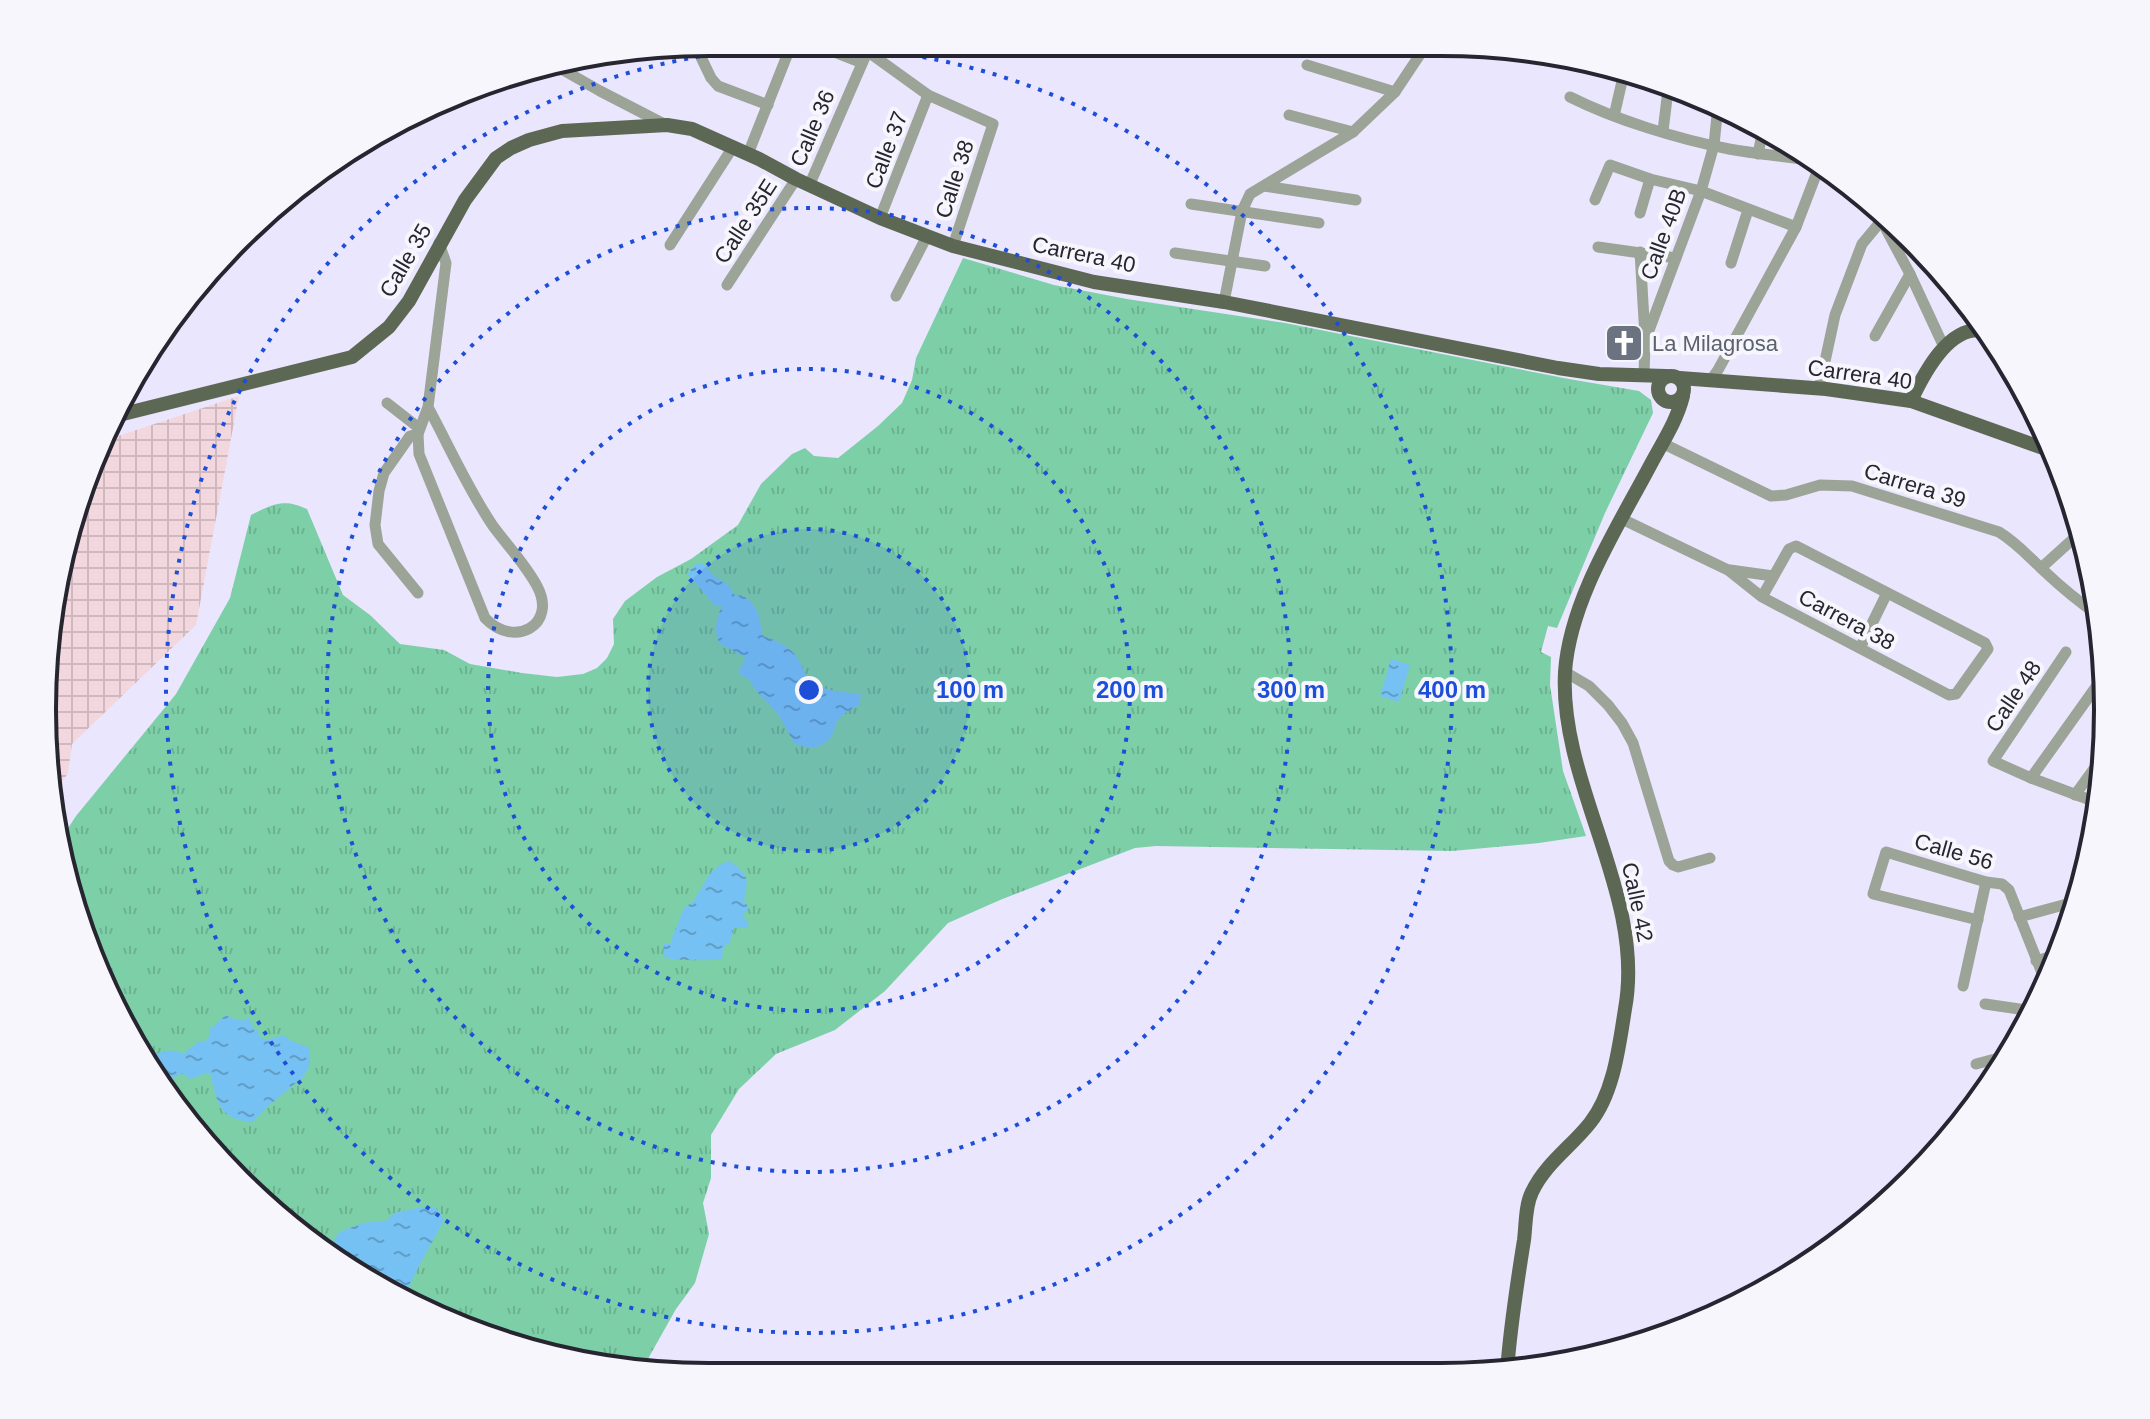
<svg xmlns="http://www.w3.org/2000/svg" width="2150" height="1419" viewBox="0 0 2150 1419" font-family="Arial,sans-serif">
  <defs>
    <pattern id="industrial-grid" width="8" height="8" patternUnits="userSpaceOnUse" patternTransform="scale(2)"><rect width="8" height="8" fill="#f2d8de"/><path d="M0 4h8M4 0v8" fill="none" stroke="#cfb9bf"/></pattern>
    <pattern id="grass-tufts" width="24" height="20" patternUnits="userSpaceOnUse" patternTransform="scale(2)"><rect width="24" height="20" fill="#7dcfa8"/><path d="M3 7l-1-3M5 7V3M7 7l1-3M15 17l-1-3M17 17v-4M19 17l1-3" fill="none" stroke="#6cb291"/></pattern>
    <pattern id="water-ripples" width="26" height="14" patternUnits="userSpaceOnUse" patternTransform="scale(2)"><rect width="26" height="14" fill="#76c1f3"/><path d="M2 4q2-2 4 0t4 0M15 11q2-2 4 0t4 0" fill="none" stroke="#619dc5"/></pattern>
  </defs>
  <rect width="100%" height="100%" fill="#e9e6fe"/>
  <path fill="url(#industrial-grid)" d="M 239,396 L 196,625 L 72,744 L 68,773 L 52,797 L 43,665 L 93,454 L 100,442 Z"/>
  <path fill="url(#grass-tufts)" d="M 963,258 L 1054,285 L 1127,299 L 1285,323 L 1569,379 L 1639,391 L 1651,400 L 1653,413 L 1605,513 L 1557,628 L 1548,626 L 1541,652 L 1551,657 L 1550,685 L 1563,771 L 1586,836 L 1539,843 L 1452,851 L 1156,846 L 1135,848 L 1000,900 L 948,923 L 885,991 L 835,1030 L 776,1054 L 739,1089 L 711,1135 L 711,1178 L 703,1203 L 709,1234 L 695,1283 L 676,1309 L 649,1357 L 646,1371 L 622,1371 L 415,1308 L 269,1211 L 132,1044 L 57,845 L 76,816 L 176,694 L 230,598 L 251,515 C 273,504 284,498 307,509 L 343,595 L 370,615 L 400,644 L 444,650 L 470,664 L 522,673 L 557,677 L 583,674 L 597,668 L 607,658 L 614,644 L 613,619 L 625,601 L 657,577 L 691,559 L 738,525 L 761,484 L 792,454 L 805,448 L 814,456 L 838,458 L 878,426 L 902,403 L 912,380 L 916,358 Z"/>
  <g fill="url(#water-ripples)">
    <path d="M 702,563 C 705,566 708,570 711,573 C 721,583 728,579 735,596 L 742,595 C 761,608 758,616 763,636 C 776,640 792,648 799,660 C 803,668 805,676 812,682 C 825,692 846,692 861,694 L 859,705 C 852,709 843,713 838,720 C 834,726 834,733 830,738 C 821,750 807,748 795,744 L 778,714 L 758,693 L 748,678 L 740,675 L 740,668 L 746,658 L 719,643 C 714,629 716,619 722,606 L 713,605 L 711,600 L 687,574 L 696,564 Z"/>
    <path d="M 1391,659 L 1410,665 L 1399,702 L 1380,696 Z"/>
    <path d="M 730,861 C 749,876 749,877 744,901 L 749,908 L 744,914 L 744,918 L 749,923 L 747,928 L 734,928 L 730,942 L 723,948 L 722,959 C 711,961 672,961 663,957 L 664,944 L 672,944 L 672,938 L 684,908 L 693,902 L 709,875 L 721,864 Z"/>
    <path d="M 226,1015 C 234,1019 240,1023 249,1018 L 254,1030 L 258,1030 L 259,1037 L 267,1040 L 284,1035 L 289,1040 L 310,1048 L 310,1065 L 303,1077 L 267,1107 L 253,1122 C 219,1120 217,1102 210,1073 C 202,1072 197,1078 190,1079 L 182,1073 L 166,1082 L 163,1081 L 149,1065 L 154,1055 C 164,1051 174,1048 183,1054 L 198,1042 L 208,1040 L 210,1029 Z"/>
    <path d="M 422,1207 L 436,1208 L 444,1219 C 431,1247 413,1272 404,1301 L 327,1249 L 340,1232 L 362,1223 L 386,1221 L 394,1213 Z"/>
  </g>
  <g fill="none" stroke-linecap="round" stroke-linejoin="round">
    <g stroke="#9ca397" stroke-width="11">
      <path d="M 811,43 L 862,63"/>
      <path d="M 682,46 L 699,53 L 711,78 L 718,86 L 768,105"/>
      <path d="M 867,51 L 928,95 L 993,124 L 953,246"/>
      <path d="M 1307,65 L 1395,92"/>
      <path d="M 558,67 L 600,91 L 666,125"/>
      <path d="M 1570,97 C 1616,120 1678,139 1729,149 C 1756,154 1783,156 1809,160"/>
      <path d="M 1289,115 L 1353,132"/>
      <path d="M 1614,116 L 1623,77"/>
      <path d="M 1663,131 L 1668,90"/>
      <path d="M 748,154 L 792,43"/>
      <path d="M 1758,154 L 1763,129"/>
      <path d="M 809,186 L 871,43"/>
      <path d="M 1264,186 L 1356,200"/>
      <path d="M 1595,200 L 1610,165 L 1650,179 L 1701,191 L 1796,227"/>
      <path d="M 1871,201 L 1910,274 L 1944,347"/>
      <path d="M 1191,204 L 1319,223"/>
      <path d="M 1640,213 L 1650,179"/>
      <path d="M 880,218 L 928,95"/>
      <path d="M 670,245 L 733,147"/>
      <path d="M 1598,247 L 1676,258"/>
      <path d="M 1640,252 L 1645,337"/>
      <path d="M 1175,253 L 1265,266"/>
      <path d="M 1731,263 L 1748,210"/>
      <path d="M 727,285 L 796,179"/>
      <path d="M 896,296 L 927,236"/>
      <path d="M 1224,302 L 1242,211 L 1250,194 L 1353,132 L 1395,92 L 1425,47"/>
      <path d="M 1970,303 L 1973,329"/>
      <path d="M 1875,336 L 1910,274"/>
      <path d="M 1644,376 L 1645,341 L 1701,191 L 1714,145 L 1718,105"/>
      <path d="M 1710,381 L 1718,370 L 1796,227 L 1819,167"/>
      <path d="M 1819,389 L 1835,315 L 1862,244 L 1882,220"/>
      <path d="M 387,403 L 419,428"/>
      <path d="M 428,407 C 449,446 468,489 493,526 C 507,545 526,565 537,586 C 558,625 514,649 485,618 L 419,454 L 418,434 L 428,407 L 446,263 L 439,243"/>
      <path d="M 418,434 L 410,436 L 384,473 L 379,491 L 375,525 L 378,544 L 418,593"/>
      <path d="M 1662,443 L 1771,496 L 1786,495 L 1820,485 L 1852,486 L 1999,532 C 2017,543 2028,556 2043,570 C 2061,587 2079,602 2098,615"/>
      <path d="M 1622,519 L 1728,570 L 1762,597 L 1949,695 L 1956,694 L 1988,649 L 1985,643 L 1796,546 L 1789,549 L 1762,597"/>
      <path d="M 2041,568 L 2083,530"/>
      <path d="M 1730,570 L 1773,576"/>
      <path d="M 1860,648 L 1887,593"/>
      <path d="M 2066,652 L 1993,761 L 2031,778 L 2101,804"/>
      <path d="M 1565,672 L 1589,686 L 1608,705 L 1622,723 L 1633,743 L 1669,861 L 1673,865 L 1678,867 L 1710,858"/>
      <path d="M 2031,778 L 2103,677"/>
      <path d="M 2075,795 L 2104,755"/>
      <path d="M 2019,917 L 2078,901"/>
      <path d="M 1978,920 L 1873,894 L 1886,852 L 1986,882 L 2002,884 L 2009,890 L 2046,983"/>
      <path d="M 2036,961 L 2059,954"/>
      <path d="M 1963,986 L 1986,882"/>
      <path d="M 1985,1004 L 2026,1010 L 2035,1008"/>
      <path d="M 1976,1064 L 2010,1055"/>
    </g>
    <g stroke="#5d6854" stroke-width="14">
      <circle cx="1671" cy="389" r="13"/>
      <path d="M 1680,378 L 1826,389 L 1911,401 L 2054,452"/>
      <path d="M 1911,401 C 1924,373 1951,320 1988,332"/>
      <path d="M 115,416 L 352,357 L 389,327 L 409,301 L 465,200 L 496,158 L 511,148 L 529,140 L 562,131 L 667,125 L 692,129 L 759,159 L 796,179 L 880,218 L 953,246 L 1094,282 L 1224,302 L 1558,368 L 1599,374 L 1666,376"/>
      <path d="M 1507,1372 C 1510,1327 1517,1284 1524,1240 C 1526,1225 1525,1206 1532,1192 C 1545,1164 1571,1147 1590,1123 C 1614,1093 1619,1046 1625,1009 C 1646,895 1559,785 1565,672 C 1570,599 1619,525 1652,462 C 1664,440 1677,420 1683,396"/>
    </g>
  </g>
  <circle cx="809" cy="690" r="161" fill="#1d4ed8" fill-opacity=".12"/>
  <g fill="none" stroke="#1d4ed8" stroke-width="4" stroke-dasharray="4 8">
    <circle cx="809" cy="690" r="161"/>
    <circle cx="809" cy="690" r="321"/>
    <circle cx="809" cy="690" r="482"/>
    <circle cx="809" cy="690" r="643"/>
  </g>
  <defs>
    <symbol id="church-square" viewBox="-11 -11 22 22"><rect x="-9" y="-9" width="18" height="18" rx="4" fill="#6b7280" stroke="#f6f6fc"/><path d="M-1.2-6h2.4v3.5h3.3v2.4h-3.3V6h-2.4V-.1h-3.3v-2.4h3.3Z" fill="#fff"/></symbol>
  </defs>
  <g fill-rule="evenodd">
    <use href="#church-square" x="1602" y="321" width="44" height="44"/>
  </g>
  <g text-anchor="middle" stroke-width="8" stroke-linejoin="round" paint-order="stroke">
    <g font-size="22" fill="#262530" stroke="#f6f6fc">
      <text transform="translate(812 128) rotate(-67)" y="8">Calle 36</text>
      <text transform="translate(886 150) rotate(-69)" y="8">Calle 37</text>
      <text transform="translate(954 179) rotate(-72)" y="8">Calle 38</text>
      <text transform="translate(745 221) rotate(-57)" y="8">Calle 35E</text>
      <text transform="translate(1663 234) rotate(-70)" y="8">Calle 40B</text>
      <text transform="translate(1084 254) rotate(12)" y="8">Carrera 40</text>
      <text transform="translate(405 260) rotate(-60)" y="8">Calle 35</text>
      <text transform="translate(1860 374) rotate(8)" y="8">Carrera 40</text>
      <text transform="translate(1915 485) rotate(17)" y="8">Carrera 39</text>
      <text transform="translate(1847 619) rotate(28)" y="8">Carrera 38</text>
      <text transform="translate(2013 696) rotate(-56)" y="8">Calle 48</text>
      <text transform="translate(1954 851) rotate(16)" y="8">Calle 56</text>
      <text transform="translate(1638 902) rotate(78)" y="8">Calle 42</text>
    </g>
    <g font-size="22" fill="#5b616d" stroke="#f6f6fc" text-anchor="start">
      <text x="1652" y="351">La Milagrosa</text>
    </g>
  </g>
  <path d="M0 0H2150V1419H0ZM709 56H1441A653 653 0 0 1 2094 709V710A653 653 0 0 1 1441 1363H709A653 653 0 0 1 56 710V709A653 653 0 0 1 709 56Z" fill="#f6f6fc" fill-rule="evenodd"/>
  <path fill="none" stroke="#262530" stroke-width="4" d="M709 56H1441A653 653 0 0 1 2094 709V710A653 653 0 0 1 1441 1363H709A653 653 0 0 1 56 710V709A653 653 0 0 1 709 56Z"/>
  <circle cx="809" cy="690" r="12" fill="#1d4ed8" stroke="#f6f6fc" stroke-width="4"/>
  <g font-size="24" text-anchor="middle" font-weight="bold" fill="#1d4ed8" stroke="#f6f6fc" stroke-width="8" stroke-linejoin="round" paint-order="stroke">
    <text x="970" y="698">100 m</text>
    <text x="1130" y="698">200 m</text>
    <text x="1291" y="698">300 m</text>
    <text x="1452" y="698">400 m</text>
  </g>
</svg>
